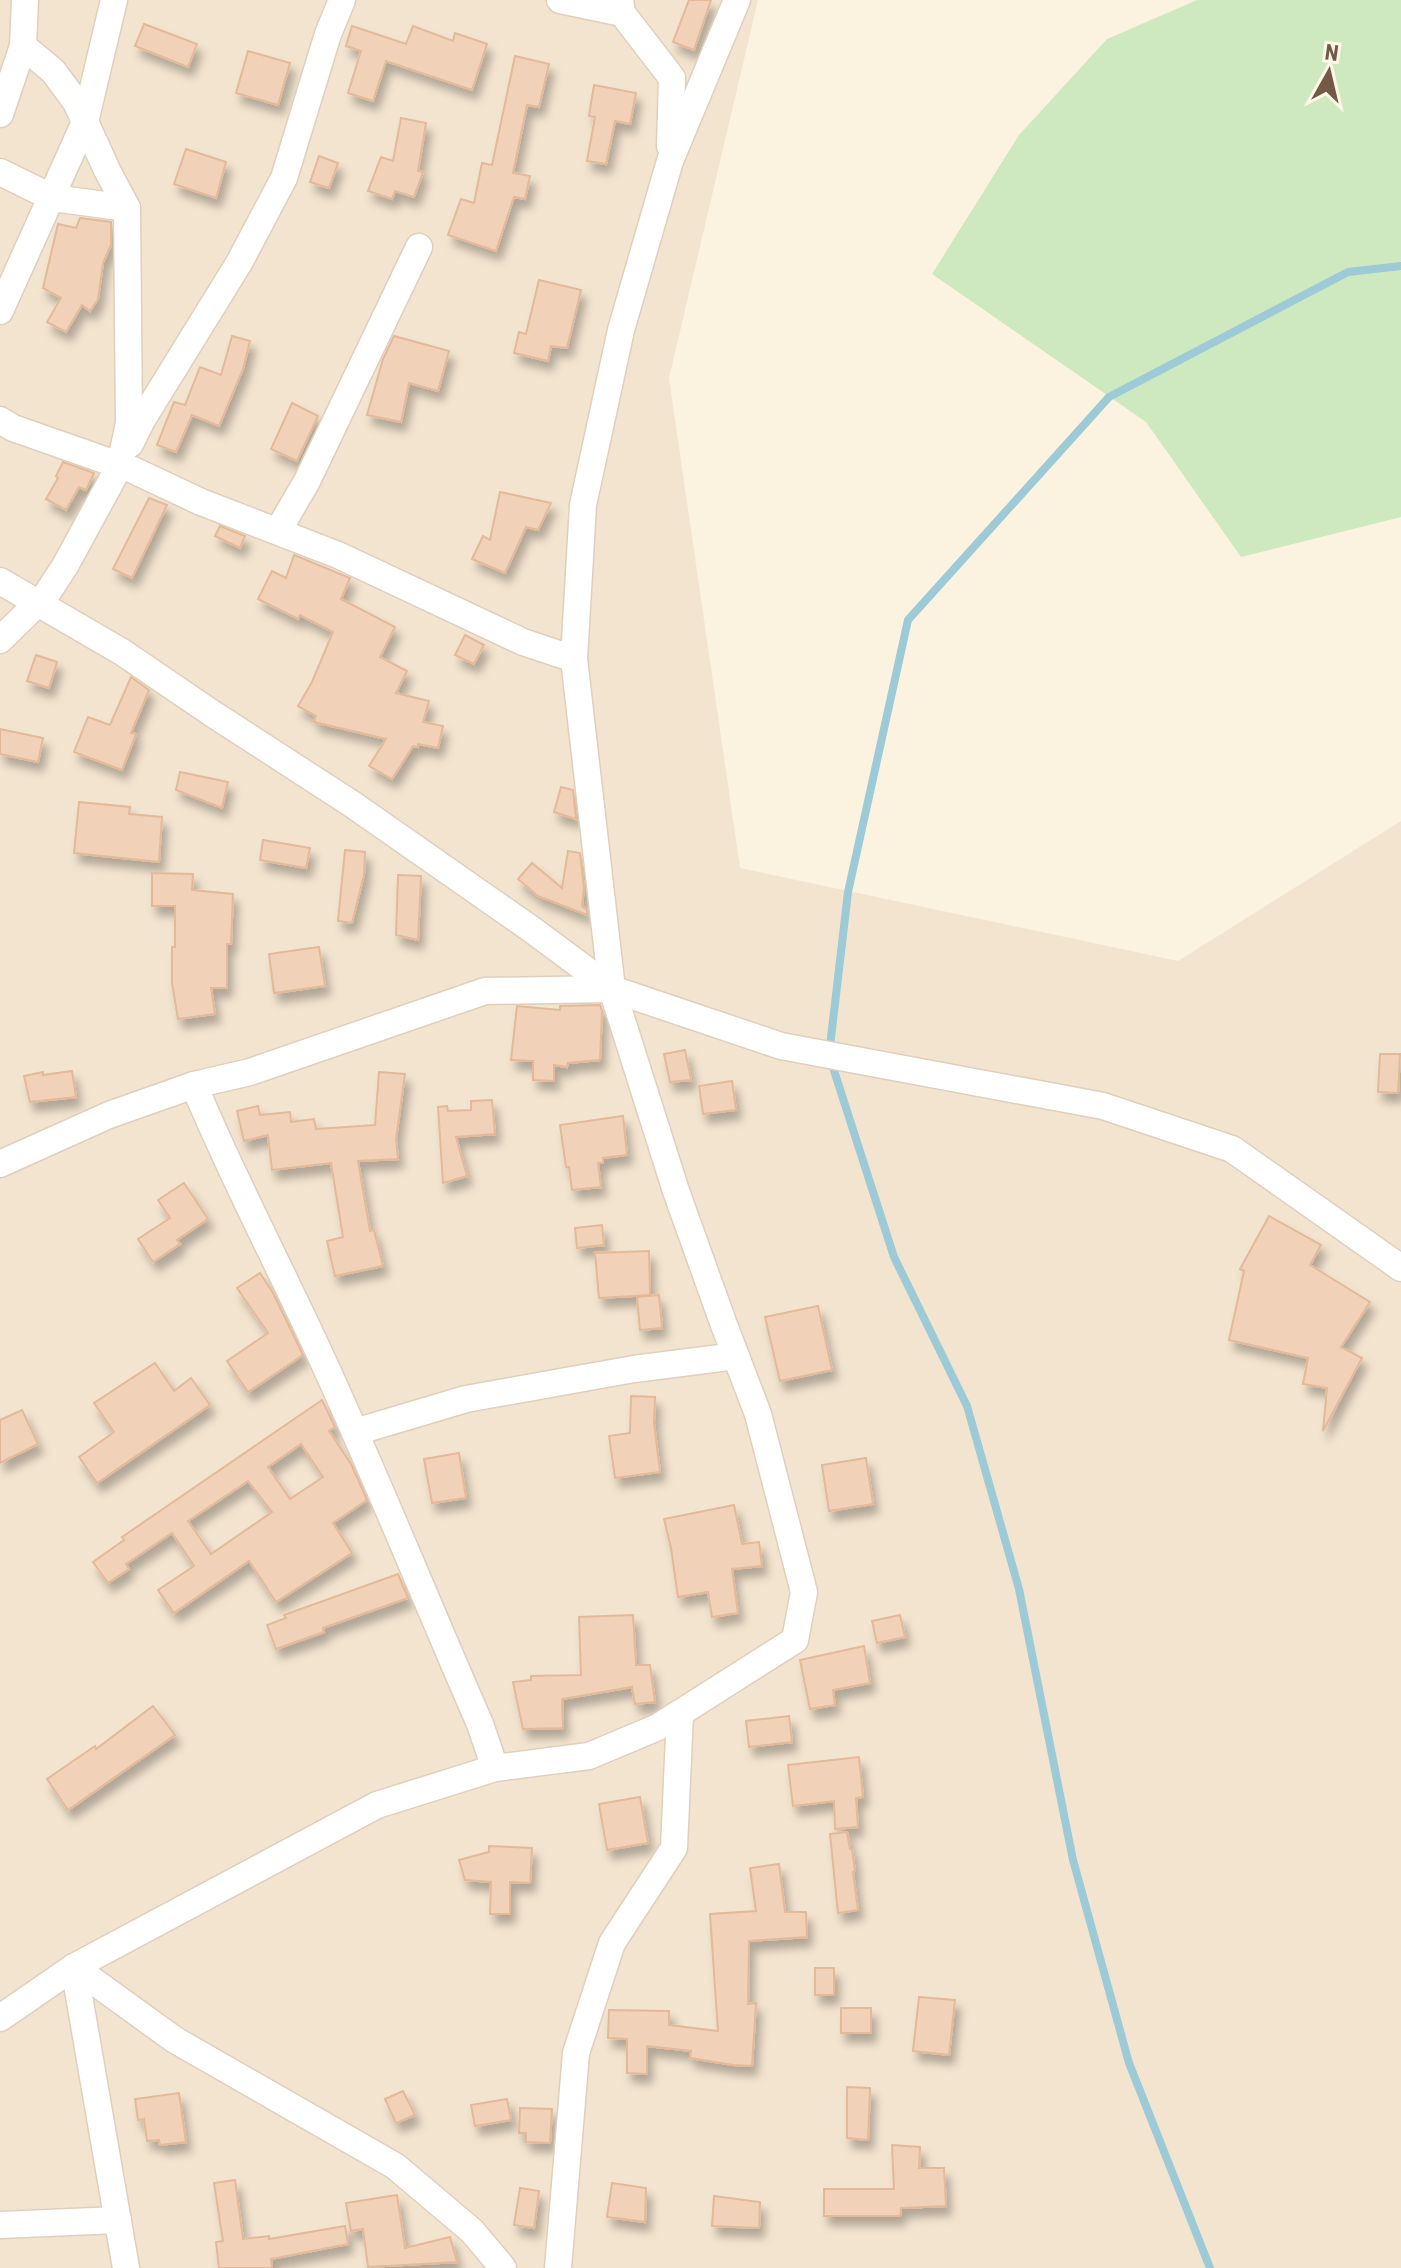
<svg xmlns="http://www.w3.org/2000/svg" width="1401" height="2268" viewBox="0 0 1401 2268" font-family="'Roboto Condensed',sans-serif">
  <defs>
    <filter id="shadow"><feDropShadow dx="5" dy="9" stdDeviation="4" flood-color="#0004"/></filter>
  </defs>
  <rect width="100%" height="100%" fill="#fcf2e0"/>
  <path fill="#f3e4cf" d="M 0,0 L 758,0 L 669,378 L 740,868 L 1178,961 L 1401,821 L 1401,2268 L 0,2268 Z"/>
  <path fill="#cee9bf" d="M 1197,0 L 1401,0 L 1401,517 L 1241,557 L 1146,422 L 932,274 L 1019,135 L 1107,39 Z"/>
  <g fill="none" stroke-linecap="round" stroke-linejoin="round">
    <path stroke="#9ccad6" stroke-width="8" d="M 1210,2268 L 1129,2063 L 1073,1860 L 1019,1589 L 967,1406 L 894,1257 L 829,1055 L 848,892 L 908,620 L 1109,397 L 1348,272 L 1401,266"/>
  </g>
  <g fill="#f1d2b8" stroke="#e3b999" stroke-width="2" fill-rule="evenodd" filter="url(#shadow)">
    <path d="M 689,0 L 711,0 L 694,50 L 673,42 Z"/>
    <path d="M 144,24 L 197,44 L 188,67 L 135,46 Z"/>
    <path d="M 352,26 L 406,44 L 413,26 L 453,41 L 455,33 L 487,44 L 472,90 L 386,61 L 373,101 L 348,93 L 361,51 L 346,46 Z"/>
    <path d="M 248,51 L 290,63 L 278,105 L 236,93 Z"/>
    <path d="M 515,56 L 549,64 L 539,107 L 527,105 L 513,173 L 530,176 L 525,199 L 514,197 L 496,251 L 448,235 L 461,199 L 474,203 L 482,163 L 492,165 Z"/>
    <path d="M 594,85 L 636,93 L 630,124 L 615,121 L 606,164 L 587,161 L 595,117 L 589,116 Z"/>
    <path d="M 401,118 L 426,123 L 418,171 L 423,172 L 414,197 L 395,191 L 392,199 L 368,191 L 381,157 L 393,161 Z"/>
    <path d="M 186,149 L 226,162 L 216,198 L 174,184 Z"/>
    <path d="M 319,156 L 338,163 L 329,188 L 310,182 Z"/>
    <path d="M 80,218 L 111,222 L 111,245 L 103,263 L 98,299 L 90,311 L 82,305 L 66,332 L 47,322 L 61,298 L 43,288 L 58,224 L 76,228 Z"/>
    <path d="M 539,280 L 581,290 L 567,348 L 551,346 L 548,361 L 514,353 L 519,332 L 526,334 Z"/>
    <path d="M 232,336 L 250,341 L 243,369 L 219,426 L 192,415 L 176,452 L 157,445 L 174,402 L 185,405 L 200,367 L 221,375 Z"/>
    <path d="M 394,336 L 449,351 L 438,391 L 409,383 L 401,422 L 367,415 L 383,359 Z"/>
    <path d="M 292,403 L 318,416 L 297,461 L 271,449 Z"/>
    <path d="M 63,462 L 94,473 L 86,490 L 79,487 L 66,510 L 46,499 L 58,478 L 56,476 Z"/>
    <path d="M 500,492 L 551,503 L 538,530 L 526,527 L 505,573 L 472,559 L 483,536 L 490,540 Z"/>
    <path d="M 149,498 L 167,505 L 132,578 L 113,569 Z"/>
    <path d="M 220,526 L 245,536 L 240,548 L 215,536 Z"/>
    <path d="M 294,555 L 350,578 L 341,599 L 395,627 L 380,657 L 407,671 L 396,693 L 429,701 L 423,722 L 443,726 L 438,748 L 418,744 L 418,747 L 413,746 L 392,779 L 369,766 L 386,739 L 314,722 L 316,716 L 298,706 L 312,682 L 333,632 L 300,615 L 298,619 L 258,599 L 272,571 L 286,578 Z"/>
    <path d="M 465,635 L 484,645 L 474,664 L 455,655 Z"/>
    <path d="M 36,655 L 57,662 L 49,688 L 27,681 Z"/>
    <path d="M 131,677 L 149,690 L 131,733 L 136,734 L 122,770 L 74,752 L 88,717 L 110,725 Z"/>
    <path d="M 0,729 L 43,738 L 38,762 L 0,754 Z"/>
    <path d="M 180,772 L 228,782 L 222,808 L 176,790 Z"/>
    <path d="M 561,787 L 573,790 L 576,819 L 554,812 Z"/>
    <path d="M 79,802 L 130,807 L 129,814 L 162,817 L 159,862 L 74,853 Z"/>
    <path d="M 263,840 L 310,848 L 306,868 L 260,860 Z"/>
    <path d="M 345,850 L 365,852 L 364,875 L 352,923 L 338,921 Z"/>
    <path d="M 568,851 L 580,853 L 584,888 L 582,906 L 587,910 L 587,915 L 538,896 L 518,879 L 532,863 L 562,888 Z"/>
    <path d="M 152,873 L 193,874 L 192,890 L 233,894 L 231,944 L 227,944 L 227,988 L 211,988 L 215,1014 L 178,1019 L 172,983 L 172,947 L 175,947 L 175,906 L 152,906 Z"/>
    <path d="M 398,875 L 421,876 L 418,940 L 396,935 Z"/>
    <path d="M 319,947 L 325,986 L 274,993 L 269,954 Z"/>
    <path d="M 600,1005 L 602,1011 L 600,1060 L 568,1063 L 567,1067 L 554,1065 L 554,1081 L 533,1080 L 533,1061 L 511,1060 L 517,1006 L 560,1010 L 560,1006 Z"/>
    <path d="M 685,1050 L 691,1080 L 670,1082 L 664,1054 Z"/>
    <path d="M 1380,1054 L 1400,1054 L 1398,1093 L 1378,1092 Z"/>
    <path d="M 72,1071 L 76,1097 L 30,1102 L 24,1076 L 43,1072 L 43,1075 Z"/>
    <path d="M 379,1072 L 405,1074 L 396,1139 L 398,1159 L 358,1161 L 370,1231 L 374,1230 L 383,1266 L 335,1276 L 327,1241 L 343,1237 L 331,1163 L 272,1170 L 268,1135 L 244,1141 L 237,1111 L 258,1106 L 260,1115 L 290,1112 L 291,1122 L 314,1119 L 316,1129 L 375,1125 Z"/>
    <path d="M 732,1081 L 736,1110 L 703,1114 L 699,1086 Z"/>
    <path d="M 492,1100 L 495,1134 L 456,1137 L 467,1176 L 443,1183 L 438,1107 L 447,1106 L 448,1111 L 471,1110 L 471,1101 Z"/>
    <path d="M 623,1116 L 627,1155 L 603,1158 L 603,1163 L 598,1163 L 601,1187 L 572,1190 L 569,1167 L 566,1167 L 560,1125 Z"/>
    <path d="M 184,1183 L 208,1219 L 177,1240 L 180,1244 L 153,1262 L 138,1239 L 170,1218 L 158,1200 Z"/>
    <path d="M 1269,1216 L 1321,1245 L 1310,1265 L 1370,1302 L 1341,1347 L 1362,1358 L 1323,1431 L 1327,1388 L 1303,1384 L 1308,1358 L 1229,1340 L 1244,1271 L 1240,1269 Z"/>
    <path d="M 602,1225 L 604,1245 L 577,1248 L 575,1228 Z"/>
    <path d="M 649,1251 L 650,1295 L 599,1298 L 595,1253 Z"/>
    <path d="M 260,1273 L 273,1293 L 303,1355 L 248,1392 L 227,1361 L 268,1333 L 237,1288 Z"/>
    <path d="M 659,1295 L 662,1328 L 640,1330 L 637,1297 Z"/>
    <path d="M 818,1306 L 832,1370 L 780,1381 L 765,1317 Z"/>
    <path d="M 155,1363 L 174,1391 L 191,1378 L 210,1405 L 97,1483 L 79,1457 L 114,1432 L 94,1403 Z"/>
    <path d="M 631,1396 L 655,1397 L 654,1423 L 660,1472 L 615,1478 L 609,1436 L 630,1433 Z"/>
    <path d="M 322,1400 L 335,1427 L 329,1431 L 351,1464 L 367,1500 L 333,1523 L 352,1553 L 276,1602 L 249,1561 L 174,1613 L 158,1590 L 194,1566 L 172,1533 L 126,1564 L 129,1569 L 108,1583 L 93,1562 L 124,1540 L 122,1537 ZM 301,1444 L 323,1477 L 290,1499 L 268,1467 ZM 248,1481 L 272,1512 L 211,1554 L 188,1521 Z"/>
    <path d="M 22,1410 L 38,1444 L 0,1463 L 0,1420 Z"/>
    <path d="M 459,1453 L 466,1498 L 432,1503 L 424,1459 Z"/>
    <path d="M 866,1458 L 873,1504 L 829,1511 L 822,1465 Z"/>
    <path d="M 734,1505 L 742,1544 L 759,1542 L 762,1566 L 732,1569 L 738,1613 L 712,1617 L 708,1592 L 678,1597 L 671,1548 L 664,1519 Z"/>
    <path d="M 398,1574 L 408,1598 L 323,1628 L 324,1632 L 276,1649 L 267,1625 L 286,1618 L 284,1615 Z"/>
    <path d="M 633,1615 L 636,1665 L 650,1665 L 655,1702 L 635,1704 L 632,1687 L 562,1699 L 563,1728 L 523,1729 L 513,1682 L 531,1680 L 531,1676 L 581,1675 L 579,1617 Z"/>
    <path d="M 900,1615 L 905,1637 L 877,1643 L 872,1621 Z"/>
    <path d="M 864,1646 L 870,1683 L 833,1690 L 835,1705 L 810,1709 L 800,1660 Z"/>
    <path d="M 153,1706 L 175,1735 L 68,1810 L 47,1779 L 95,1746 L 96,1749 Z"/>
    <path d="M 789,1716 L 792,1742 L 749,1747 L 746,1721 Z"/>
    <path d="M 859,1757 L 863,1797 L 856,1798 L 858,1827 L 835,1829 L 834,1801 L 793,1806 L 788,1765 Z"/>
    <path d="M 640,1797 L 648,1843 L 607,1850 L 599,1804 Z"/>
    <path d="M 847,1832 L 850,1849 L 852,1849 L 855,1871 L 853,1872 L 858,1910 L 838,1913 L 830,1834 Z"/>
    <path d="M 489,1846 L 532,1848 L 530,1883 L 510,1882 L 510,1914 L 490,1914 L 491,1882 L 465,1880 L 459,1860 L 489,1852 Z"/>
    <path d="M 779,1864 L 785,1912 L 806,1912 L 807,1937 L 749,1941 L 748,2004 L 756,2003 L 752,2066 L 733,2065 L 690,2058 L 691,2051 L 647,2046 L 647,2074 L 627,2073 L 627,2039 L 608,2038 L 609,2010 L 669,2011 L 669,2025 L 718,2031 L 710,1914 L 756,1911 L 750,1868 Z"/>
    <rect x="815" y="1968" width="19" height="27"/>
    <path d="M 919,1997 L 955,2000 L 949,2055 L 913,2051 Z"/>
    <rect x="841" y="2008" width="30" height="25"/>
    <path d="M 847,2087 L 870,2088 L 868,2140 L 847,2138 Z"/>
    <path d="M 403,2091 L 415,2115 L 396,2123 L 385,2099 Z"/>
    <path d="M 179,2093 L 186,2142 L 160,2145 L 159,2140 L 147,2141 L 144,2119 L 138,2120 L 135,2099 Z"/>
    <path d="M 507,2099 L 511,2120 L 475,2126 L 471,2105 Z"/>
    <path d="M 520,2108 L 552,2109 L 550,2143 L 526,2142 L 526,2133 L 519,2133 Z"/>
    <path d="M 892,2145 L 920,2147 L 919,2168 L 944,2168 L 946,2206 L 901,2208 L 900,2216 L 824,2216 L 824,2189 L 894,2189 Z"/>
    <path d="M 235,2180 L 243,2239 L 269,2236 L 269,2239 L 345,2226 L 348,2244 L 271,2259 L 272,2268 L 219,2268 L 216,2242 L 223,2241 L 214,2183 Z"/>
    <path d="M 612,2183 L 646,2188 L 645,2222 L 607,2217 Z"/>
    <path d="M 520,2188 L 539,2191 L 534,2228 L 514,2225 Z"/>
    <path d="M 397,2195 L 405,2248 L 450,2237 L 457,2262 L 368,2267 L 363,2229 L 351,2231 L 346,2203 Z"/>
    <path d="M 714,2196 L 760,2202 L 759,2228 L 712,2226 Z"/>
  </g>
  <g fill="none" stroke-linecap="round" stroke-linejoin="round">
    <defs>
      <g id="street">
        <path d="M 560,0 L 622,13"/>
        <path d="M 620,0 L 622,13 L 672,78 L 670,146"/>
        <path d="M 0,114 L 23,46 L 25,0"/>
        <path d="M 0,172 L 53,198 L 127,208"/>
        <path d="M 0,311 L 85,122 L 114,0"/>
        <path d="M 0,420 L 13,428 L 133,470 L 201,502 L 338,555 L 523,642 L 574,659"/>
        <path d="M 130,444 L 142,420 L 239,263 L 284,178 L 328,34 L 342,0"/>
        <path d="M 278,531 L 307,481 L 419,247"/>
        <path d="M 0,581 L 122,652 L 213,714 L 352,804 L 531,929 L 612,989 L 781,1046 L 1103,1106 L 1232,1149 L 1401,1268"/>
        <path d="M 0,640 L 46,595 L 65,566 L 120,465 L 129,423 L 127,208 L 107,170 L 76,102 L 53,71 L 23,46"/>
        <path d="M 194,1085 C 233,1179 281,1269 323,1361 C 378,1481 427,1603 480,1724 L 495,1768"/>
        <path d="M 0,1164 L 109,1115 L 194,1085 L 250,1072 L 485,991 L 612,989"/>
        <path d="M 355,1432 L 466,1399 L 634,1369 L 736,1356"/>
        <path d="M 74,1967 L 175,2040 L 395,2166 L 472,2231 L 503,2268"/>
        <path d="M 74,1967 L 126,2268"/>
        <path d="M 0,2018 L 74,1967 L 377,1805 L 495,1768 L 589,1756 L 658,1727 L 795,1640 L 804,1592 L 758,1414 L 724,1325 L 676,1191 L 612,989 L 574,659 L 583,505 L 621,330 L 670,161 L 737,0"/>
        <path d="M 0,2225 L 118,2220"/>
        <path d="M 558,2268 L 576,2053 L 612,1943 L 674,1848 L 680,1714"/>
      </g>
    </defs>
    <use href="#street" stroke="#dfcfbc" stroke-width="29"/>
    <use href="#street" stroke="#fff" stroke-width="26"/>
  </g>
  <g transform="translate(1329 72) rotate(8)" stroke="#fff6e6" stroke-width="6" paint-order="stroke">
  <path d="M0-6L14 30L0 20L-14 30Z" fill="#725948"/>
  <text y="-12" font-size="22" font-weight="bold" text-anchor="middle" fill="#725948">N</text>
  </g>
</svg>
